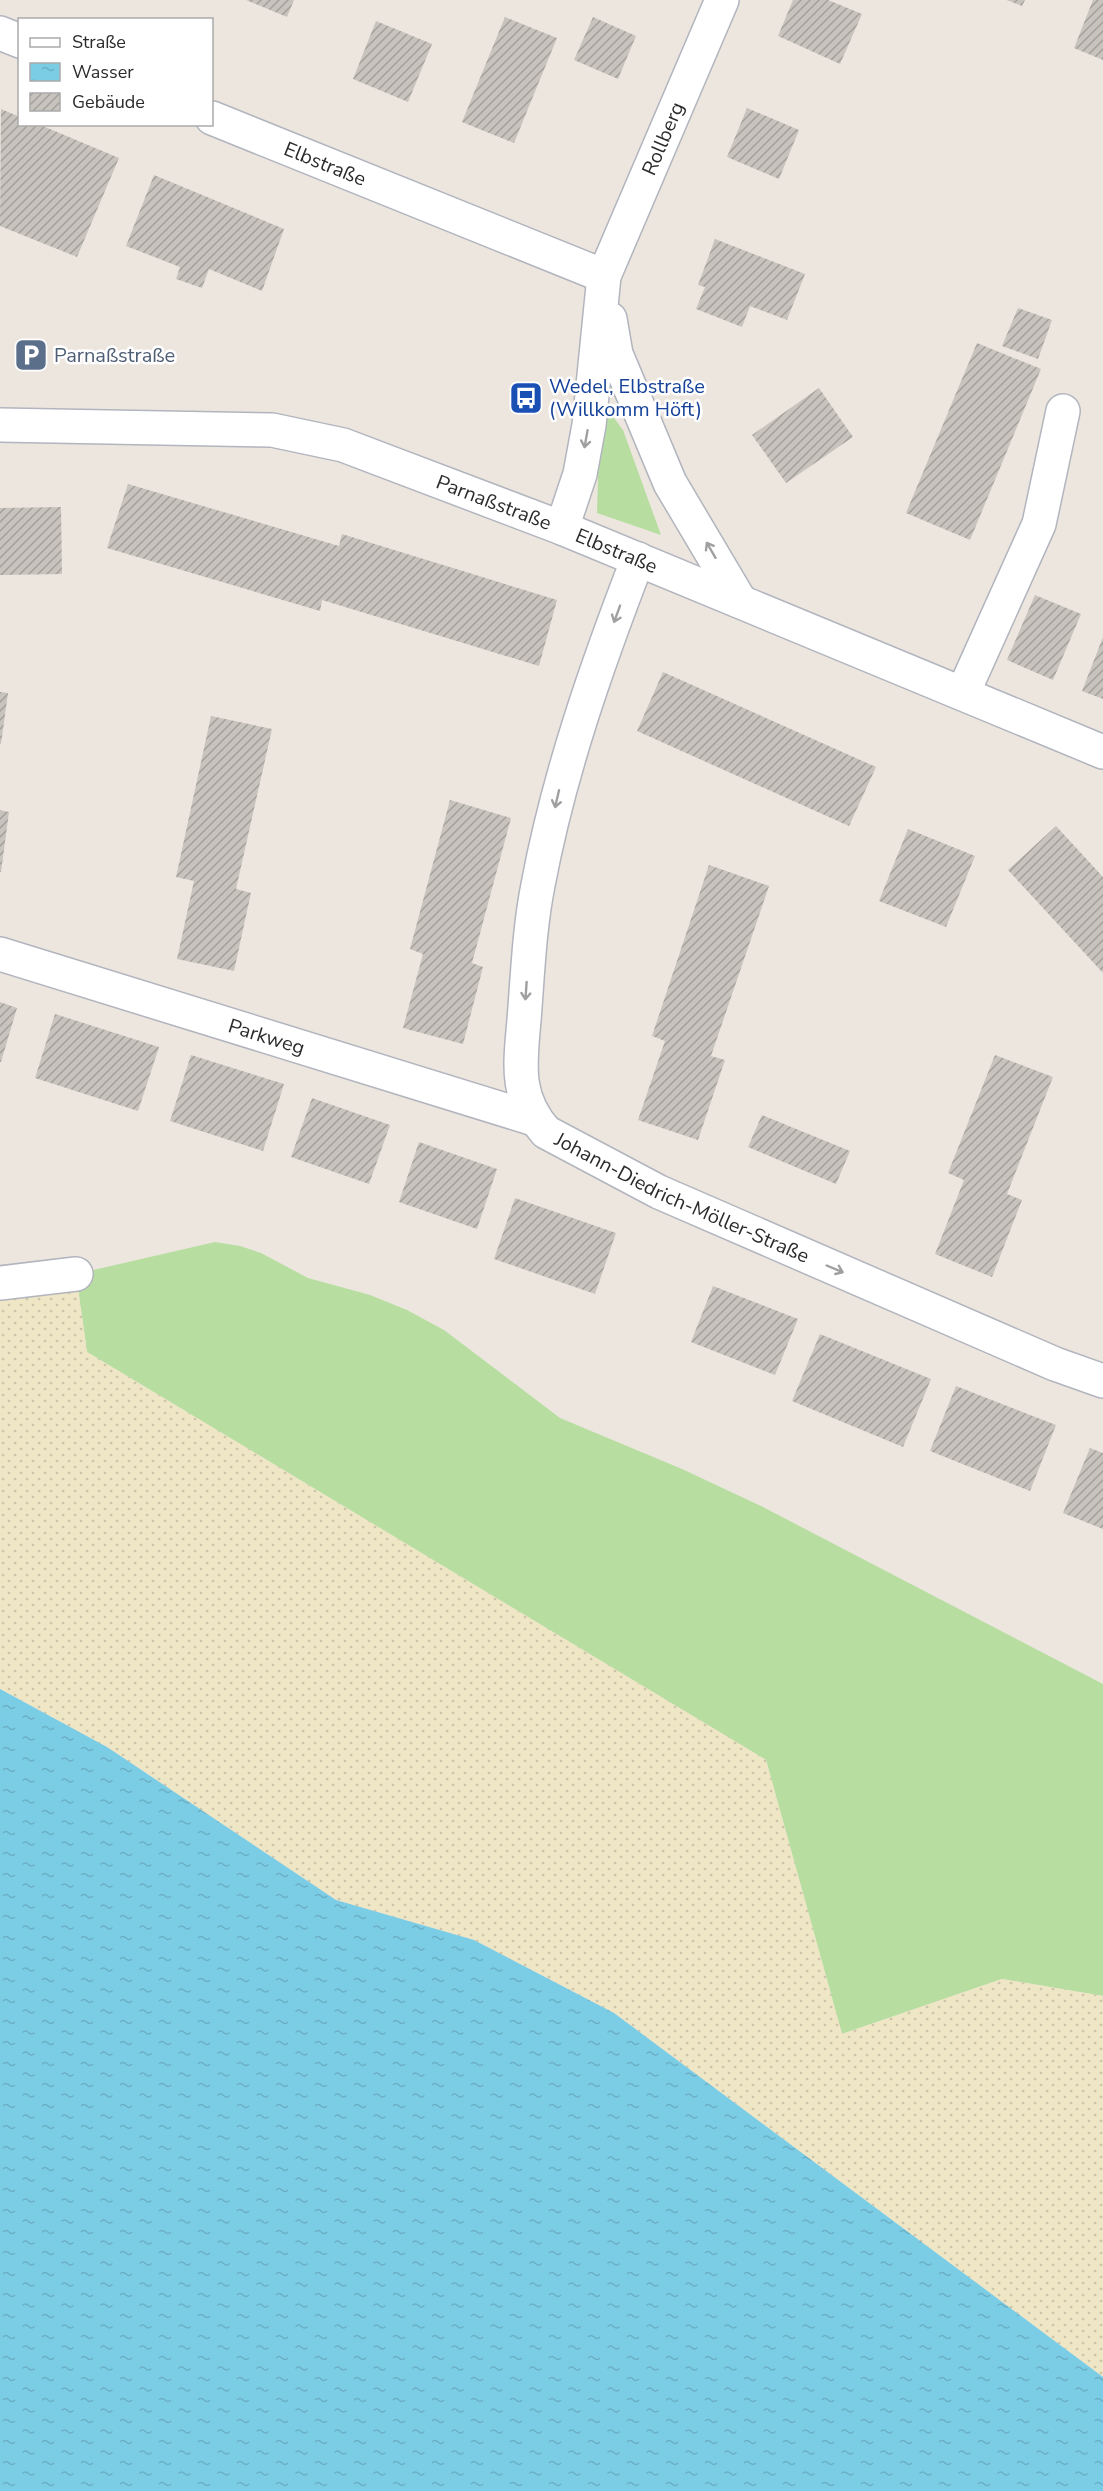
<svg xmlns="http://www.w3.org/2000/svg" width="1103" height="2491" viewBox="0 0 1103 2491" font-family="'Nunito Sans',sans-serif">
  <defs>
    <pattern id="sand-dots" width="8" height="8" patternUnits="userSpaceOnUse" patternTransform="scale(1.5)"><rect width="8" height="8" fill="#eee6c5"/><path d="M2 2h.1M6 6h.1" fill="none" stroke="#ccc5a9" stroke-width="1.8" stroke-linecap="round"/></pattern>
    <pattern id="water-ripples" width="26" height="14" patternUnits="userSpaceOnUse" patternTransform="scale(1.5)"><rect width="26" height="14" fill="#7bcce5"/><path d="M2 4q2-2 4 0t4 0M15 11q2-2 4 0t4 0" fill="none" stroke="#6aafc5"/></pattern>
    <pattern id="building-hatch" width="6" height="6" patternUnits="userSpaceOnUse" patternTransform="scale(1.5)"><rect width="6" height="6" fill="#c8c4bd"/><path d="M-1 1l2-2M0 6l6-6M5 7l2-2" fill="none" stroke="#a39f9a"/></pattern>
  </defs>
  <rect width="100%" height="100%" fill="#ece6df"/>
  <g fill="#b7dea0">
    <path d="M 605,406 L 623,430 L 661,535 L 597,513 L 599,443 Z"/>
    <path d="M 215,1242 L 240,1246 L 261,1253 L 308,1278 L 370,1295 L 407,1310 L 444,1330 L 560,1418 L 682,1469 L 761,1506 L 1103,1684 L 1103,1996 L 1002,1979 L 842,2034 L 766,1760 L 87,1352 L 76,1274 Z"/>
  </g>
  <path fill="url(#sand-dots)" d="M 76,1274 L 87,1352 L 766,1760 L 842,2034 L 1002,1979 L 1103,1996 L 1103,2377 L 614,2013 L 474,1940 L 336,1900 L 107,1747 L 0,1689 L 0,1283 Z"/>
  <path fill="url(#water-ripples)" d="M 0,1689 L 107,1747 L 336,1900 L 474,1940 L 614,2013 L 1103,2377 L 1103,2491 L 0,2491 Z"/>
  <g fill="url(#building-hatch)">
    <path d="M 246,0 L 294,0 L 287,17 Z"/>
    <path d="M 793,0 L 828,0 L 862,14 L 840,64 L 778,36 Z"/>
    <path d="M 1007,0 L 1025,0 L 1022,6 Z"/>
    <path d="M 1093,0 L 1103,0 L 1103,60 L 1074,48 Z"/>
    <path d="M 505,17 L 557,38 L 514,143 L 462,122 Z"/>
    <path d="M 593,17 L 636,36 L 618,79 L 574,60 Z"/>
    <path d="M 376,21 L 432,44 L 408,102 L 353,79 Z"/>
    <path d="M 747,108 L 799,130 L 779,179 L 727,157 Z"/>
    <path d="M 1,109 L 20,117 L 20,124 L 38,124 L 119,158 L 77,257 L 0,226 Z"/>
    <path d="M 154,175 L 284,229 L 262,291 L 209,269 L 202,288 L 176,279 L 180,267 L 126,246 Z"/>
    <path d="M 715,239 L 805,274 L 787,320 L 750,306 L 742,327 L 696,309 L 705,287 L 698,285 Z"/>
    <path d="M 1018,308 L 1052,320 L 1038,359 L 1002,346 Z"/>
    <path d="M 977,343 L 1041,369 L 970,540 L 906,513 Z"/>
    <path d="M 819,388 L 853,437 L 786,483 L 752,435 Z"/>
    <path d="M 128,484 L 339,546 L 342,534 L 557,600 L 539,666 L 322,600 L 320,611 L 107,548 Z"/>
    <path d="M 61,507 L 62,574 L 0,575 L 0,508 Z"/>
    <path d="M 1035,595 L 1081,614 L 1053,680 L 1007,660 Z"/>
    <path d="M 1103,637 L 1103,699 L 1082,691 Z"/>
    <path d="M 663,672 L 876,767 L 849,826 L 637,731 Z"/>
    <path d="M 0,692 L 8,693 L 1,744 L 0,744 Z"/>
    <path d="M 211,716 L 272,729 L 236,889 L 251,893 L 234,971 L 177,959 L 194,881 L 176,877 Z"/>
    <path d="M 450,800 L 511,818 L 472,963 L 483,967 L 463,1044 L 403,1028 L 423,954 L 410,949 Z"/>
    <path d="M 0,810 L 9,812 L 1,872 L 0,872 Z"/>
    <path d="M 1056,826 L 1103,877 L 1103,973 L 1008,870 Z"/>
    <path d="M 908,829 L 975,856 L 946,927 L 879,901 Z"/>
    <path d="M 709,865 L 769,886 L 711,1056 L 725,1060 L 698,1140 L 638,1120 L 665,1041 L 652,1036 Z"/>
    <path d="M 0,1002 L 17,1008 L 1,1062 L 0,1062 Z"/>
    <path d="M 55,1014 L 159,1047 L 138,1111 L 35,1078 Z"/>
    <path d="M 191,1055 L 284,1084 L 263,1151 L 170,1121 Z"/>
    <path d="M 995,1055 L 1053,1077 L 1007,1194 L 1022,1200 L 992,1277 L 935,1254 L 964,1180 L 948,1173 Z"/>
    <path d="M 312,1098 L 390,1125 L 369,1184 L 291,1157 Z"/>
    <path d="M 762,1115 L 850,1151 L 836,1184 L 748,1147 Z"/>
    <path d="M 419,1142 L 497,1169 L 477,1229 L 399,1202 Z"/>
    <path d="M 515,1198 L 616,1233 L 595,1294 L 494,1259 Z"/>
    <path d="M 713,1286 L 798,1319 L 775,1375 L 691,1342 Z"/>
    <path d="M 820,1334 L 931,1379 L 903,1447 L 792,1401 Z"/>
    <path d="M 956,1386 L 1056,1425 L 1030,1491 L 930,1451 Z"/>
    <path d="M 1090,1448 L 1103,1453 L 1103,1529 L 1063,1513 Z"/>
  </g>
  <g fill="none" stroke-linecap="round" stroke-linejoin="round">
    <defs>
      <g id="minor">
        <path d="M 0,33 L 20,41"/>
        <path id="s1" d="M 212,118 L 604,276"/>
        <path d="M 610,319 L 616,354 L 670,483 L 740,601"/>
        <path id="s2" d="M 0,425 L 272,430 L 343,445 L 562,528 L 1103,752"/>
        <path id="s3" d="M 562,528 L 580,474 L 589,425 L 604,276 L 722,0"/>
        <path id="s4" d="M 638,559 C 597,665 559,773 538,885 C 530,925 528,967 525,1007 C 522,1056 511,1093 546,1132 L 659,1192 L 1055,1364 L 1103,1381"/>
        <path d="M 963,693 L 1039,524 L 1063,411"/>
        <path id="s5" d="M 0,954 L 534,1119"/>
        <path d="M 0,1283 L 76,1274"/>
      </g>
    </defs>
    <use href="#minor" stroke="#b2b5be" stroke-width="36"/>
    <use href="#minor" stroke="#fff" stroke-width="33"/>
  </g>
  <defs><path id="oneway-shaft" d="M-6 0H5M1.5-3L5.5 0L1.5 3" fill="none" stroke-width="1.6" stroke-linecap="round" stroke-linejoin="round" transform="scale(1.5)"/></defs>
  <g stroke="#a0a0a0">
    <use href="#oneway-shaft" transform="translate(586 439) rotate(100)"/>
    <use href="#oneway-shaft" transform="translate(711 550) rotate(-120)"/>
    <use href="#oneway-shaft" transform="translate(617 614) rotate(110)"/>
    <use href="#oneway-shaft" transform="translate(557 799) rotate(103)"/>
    <use href="#oneway-shaft" transform="translate(526 991) rotate(94)"/>
    <use href="#oneway-shaft" transform="translate(835 1269) rotate(23)"/>
  </g>
  <defs>
    <symbol id="parking-square" viewBox="-11 -11 22 22"><rect x="-9" y="-9" width="18" height="18" rx="4" fill="#5c6f8a" stroke="#fff"/><path d="M-3.5-5.5H1a3.5 3.5 0 0 1 0 7H-1V5.5H-3.5ZM-1-3.4V-.6H.8a1.4 1.4 0 0 0 0-2.8Z" fill="#fff"/></symbol>
    <symbol id="bus-square" viewBox="-11 -11 22 22"><rect x="-9" y="-9" width="18" height="18" rx="4" fill="#1a4fb4" stroke="#fff"/><path d="M-5-6H5V4H4V6H2V4H-2V6H-4V4H-5ZM-3.5-4V0h7V-4ZM-3.5 1.2v1.5H-2V1.2ZM2 1.2v1.5H3.5V1.2Z" fill="#fff"/></symbol>
  </defs>
  <g fill-rule="evenodd">
    <use href="#parking-square" x="12" y="336" width="38" height="38"/>
    <use href="#bus-square" x="507" y="379" width="38" height="38"/>
  </g>
  <g text-anchor="middle" stroke-width="5" stroke-linejoin="round" paint-order="stroke">
    <g font-size="20" fill="#2b2b2b" stroke="#fff">
      <text dy="7" stroke="none"><textPath href="#s3" startOffset="406">Rollberg</textPath></text>
      <text dy="7" stroke="none"><textPath href="#s1" startOffset="122">Elbstraße</textPath></text>
      <text dy="7" stroke="none"><textPath href="#s2" startOffset="506">Parnaßstraße</textPath></text>
      <text dy="7" stroke="none"><textPath href="#s2" startOffset="638">Elbstraße</textPath></text>
      <text dy="7" stroke="none"><textPath href="#s5" startOffset="279">Parkweg</textPath></text>
      <text dy="7" stroke="none"><textPath href="#s4" startOffset="747">Johann-Diedrich-Möller-Straße</textPath></text>
    </g>
    <g font-size="20" fill="#4e5e75" stroke="#fff" text-anchor="start">
      <text x="54" y="362">Parnaßstraße</text>
    </g>
    <g font-size="20" fill="#164399" stroke="#fff" text-anchor="start">
      <text x="549" y="393">Wedel, Elbstraße<tspan x="549" dy="23">(Willkomm Höft)</tspan></text>
    </g>
  </g>
  <rect x="18" y="18" width="195" height="108" fill="#ffffff" stroke="#aaaaaa" stroke-width="1.5"/>
  <rect x="30" y="38" width="30" height="9" fill="#ffffff" stroke="#aaaaaa" stroke-width="1.5"/>
  <text x="72" y="48" font-size="18" fill="#2b2b2b">Straße</text>
  <rect x="30" y="63" width="30" height="18" fill="url(#water-ripples)" stroke="#aaaaaa" stroke-width="1.5"/>
  <text x="72" y="78" font-size="18" fill="#2b2b2b">Wasser</text>
  <rect x="30" y="93" width="30" height="18" fill="url(#building-hatch)" stroke="#aaaaaa" stroke-width="1.5"/>
  <text x="72" y="108" font-size="18" fill="#2b2b2b">Gebäude</text>
</svg>
